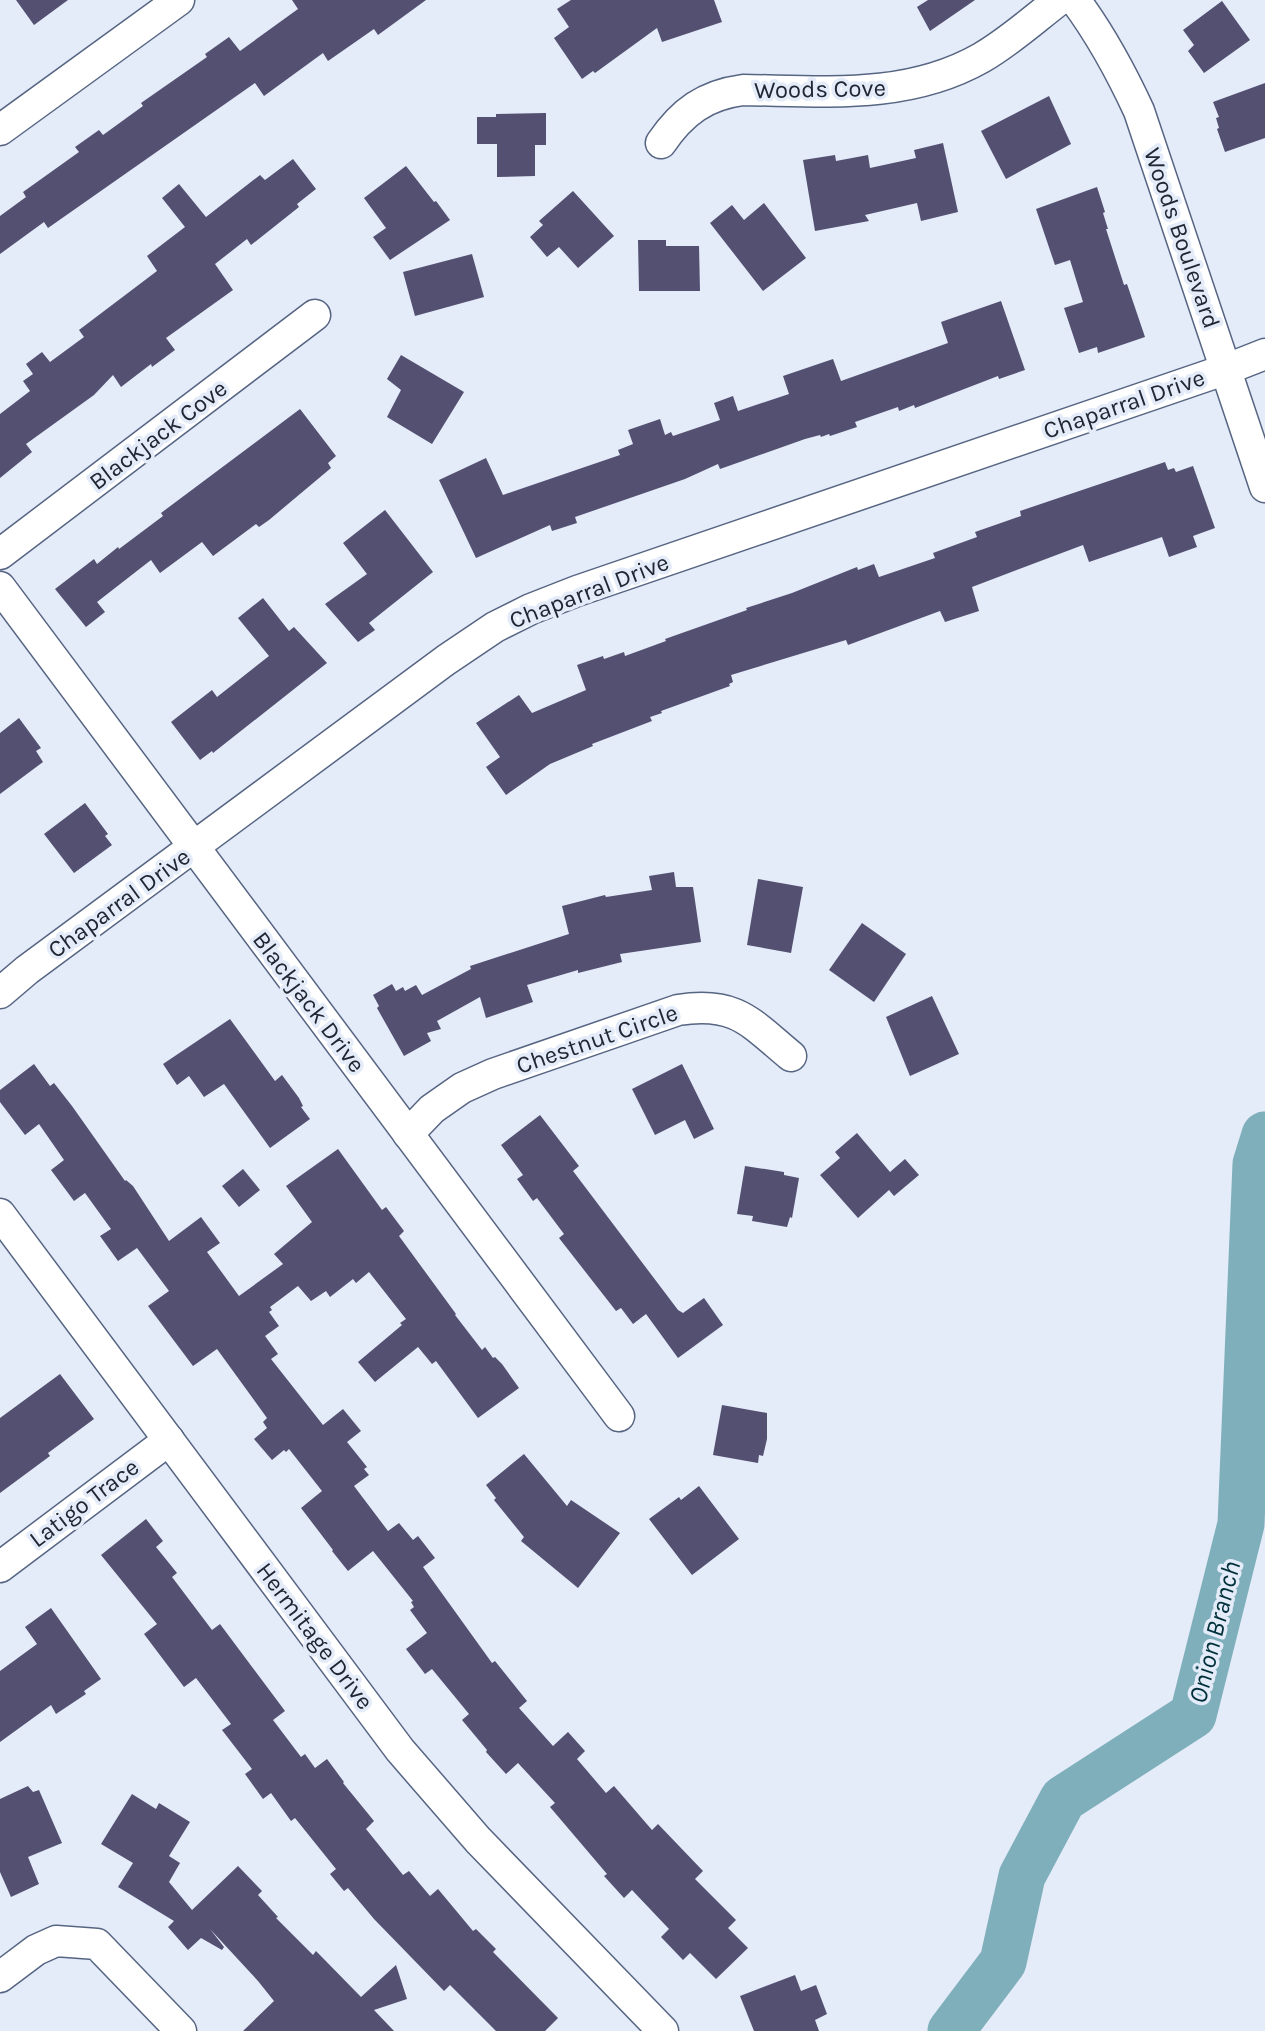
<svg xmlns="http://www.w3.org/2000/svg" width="1265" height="2031" viewBox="0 0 1265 2031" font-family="Karla,sans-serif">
  <rect width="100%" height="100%" fill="#e4ebf9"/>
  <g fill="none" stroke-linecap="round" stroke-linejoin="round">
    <path stroke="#7eafba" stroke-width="47" d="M 951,2031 L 1003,1962 L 1022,1876 L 1063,1799 L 1193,1715 L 1241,1524 L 1256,1164 L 1265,1135"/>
  </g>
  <g fill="#535071">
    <path d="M 16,0 L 68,0 L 34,25 Z"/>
    <path d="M 292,0 L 426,0 L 378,35 L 374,29 L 328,61 L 323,53 L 264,96 L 255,83 L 48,228 L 44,222 L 0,254 L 0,216 L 26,197 L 23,192 L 79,152 L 75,147 L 99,130 L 103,135 L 143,106 L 141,103 L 207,57 L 205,54 L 229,37 L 240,51 L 298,9 Z"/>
    <path d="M 571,0 L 714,0 L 722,22 L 662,42 L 657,28 L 595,73 L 593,71 L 582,79 L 554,38 L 569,27 L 557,9 Z"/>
    <path d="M 928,0 L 975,0 L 930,31 L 917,7 Z"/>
    <path d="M 1222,1 L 1250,40 L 1204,73 L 1188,51 L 1194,45 L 1183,30 Z"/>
    <path d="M 1265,83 L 1265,138 L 1225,152 L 1217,129 L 1219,128 L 1216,118 L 1219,117 L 1213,102 Z"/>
    <path d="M 1049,96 L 1071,144 L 1006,179 L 981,131 Z"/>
    <path d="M 546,113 L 546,145 L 535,145 L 535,176 L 497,177 L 497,144 L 477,144 L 477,117 L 496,117 L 496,114 Z"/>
    <path d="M 943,143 L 958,212 L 921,221 L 917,203 L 865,215 L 869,221 L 815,231 L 803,160 L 835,155 L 836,161 L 868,155 L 870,168 L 916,158 L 914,150 Z"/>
    <path d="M 293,159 L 316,189 L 297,204 L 299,207 L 251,245 L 247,239 L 215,264 L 233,290 L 166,338 L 175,350 L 152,367 L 151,364 L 121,387 L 113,375 L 94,395 L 26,444 L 32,452 L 0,478 L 0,414 L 30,391 L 23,381 L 33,374 L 26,364 L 42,352 L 50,362 L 84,337 L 79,330 L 157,271 L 147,256 L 185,227 L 162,198 L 179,184 L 206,217 L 260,175 L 265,180 Z"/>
    <path d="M 406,166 L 434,202 L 436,201 L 450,220 L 390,260 L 373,237 L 386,228 L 364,198 Z"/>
    <path d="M 1097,187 L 1105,212 L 1103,213 L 1108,229 L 1106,229 L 1124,285 L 1127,284 L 1145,337 L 1098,353 L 1097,347 L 1079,353 L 1064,308 L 1083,302 L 1070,260 L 1055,265 L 1036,209 Z"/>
    <path d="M 573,191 L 614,236 L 578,268 L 559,247 L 547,257 L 530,237 L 543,225 L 539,221 Z"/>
    <path d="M 764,203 L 806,258 L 763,291 L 710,223 L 732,205 L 744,220 Z"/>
    <path d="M 638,240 L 666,240 L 666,246 L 699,246 L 700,291 L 639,291 Z"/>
    <path d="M 472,254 L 484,297 L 415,316 L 403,272 Z"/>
    <path d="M 1001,301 L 1025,370 L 999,379 L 998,376 L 915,408 L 914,405 L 899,411 L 898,407 L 855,422 L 857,427 L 830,436 L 829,434 L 821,437 L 820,435 L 805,439 L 720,469 L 718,464 L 685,479 L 575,517 L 577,523 L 552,531 L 550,525 L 476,558 L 439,480 L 486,458 L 503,495 L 620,455 L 618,450 L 633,444 L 628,430 L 660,419 L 665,435 L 671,432 L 673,436 L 720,420 L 714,403 L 733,396 L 738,411 L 789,394 L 783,376 L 833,359 L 841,381 L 948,343 L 941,322 Z"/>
    <path d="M 401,355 L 464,392 L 432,444 L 387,417 L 401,390 L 387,379 Z"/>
    <path d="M 300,409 L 336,456 L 328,463 L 331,468 L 269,520 L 259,527 L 256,524 L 213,556 L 202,542 L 160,573 L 151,560 L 97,602 L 105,612 L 86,627 L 55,589 L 94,559 L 97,564 L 118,547 L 119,549 L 163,516 L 161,513 Z"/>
    <path d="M 1165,462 L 1168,470 L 1174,468 L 1176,472 L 1193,466 L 1215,528 L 1193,536 L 1197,547 L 1169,557 L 1162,537 L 1089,562 L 1083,545 L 972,587 L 979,611 L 945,622 L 940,611 L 848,645 L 846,640 L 731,675 L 733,682 L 729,684 L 730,686 L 661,711 L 662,713 L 650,717 L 652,721 L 592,744 L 593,746 L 550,764 L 506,795 L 486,767 L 500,757 L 476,723 L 519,695 L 532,713 L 586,690 L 577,665 L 603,656 L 604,659 L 624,652 L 625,656 L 666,641 L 665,639 L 747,610 L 746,608 L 792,593 L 857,567 L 858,570 L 874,564 L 879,577 L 935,558 L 933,553 L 977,537 L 975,532 L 1021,516 L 1020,511 Z"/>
    <path d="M 385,510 L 433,572 L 369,623 L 375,630 L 358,642 L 325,604 L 367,574 L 343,543 Z"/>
    <path d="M 263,598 L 289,631 L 294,627 L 327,663 L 213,753 L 212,751 L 200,760 L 171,722 L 212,690 L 217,697 L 269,656 L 238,618 Z"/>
    <path d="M 19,718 L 41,748 L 36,751 L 43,762 L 0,794 L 0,733 Z"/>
    <path d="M 85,803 L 108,834 L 105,836 L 112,845 L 74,873 L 44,834 Z"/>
    <path d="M 674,872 L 676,887 L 693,887 L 701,942 L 620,954 L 622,962 L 578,973 L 578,970 L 527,985 L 533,1002 L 486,1018 L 480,997 L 437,1021 L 441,1029 L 427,1033 L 431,1041 L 404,1056 L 377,1008 L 379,1006 L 373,995 L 392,984 L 396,991 L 403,987 L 405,991 L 416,985 L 422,995 L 471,969 L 470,966 L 569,934 L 562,906 L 605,895 L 606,897 L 652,890 L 649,876 Z"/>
    <path d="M 758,879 L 803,887 L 791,953 L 747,945 Z"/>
    <path d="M 862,923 L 906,954 L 874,1002 L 829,970 Z"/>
    <path d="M 932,996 L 959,1054 L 910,1076 L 886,1017 Z"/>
    <path d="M 230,1019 L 275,1081 L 282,1075 L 299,1098 L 303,1106 L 301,1107 L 310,1119 L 270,1148 L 224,1084 L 204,1097 L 189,1076 L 177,1085 L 163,1064 Z"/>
    <path d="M 34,1064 L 50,1086 L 54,1083 L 72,1106 L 125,1181 L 126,1180 L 133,1186 L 169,1241 L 201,1217 L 220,1243 L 207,1252 L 239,1296 L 283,1264 L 274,1254 L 312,1222 L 286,1186 L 338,1149 L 382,1210 L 386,1207 L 404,1231 L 399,1236 L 456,1314 L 455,1315 L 482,1350 L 485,1347 L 493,1358 L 495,1357 L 502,1364 L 519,1388 L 478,1418 L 436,1361 L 432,1364 L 418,1347 L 375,1382 L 358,1362 L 402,1325 L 400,1323 L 406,1319 L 369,1272 L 356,1283 L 353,1279 L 330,1297 L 326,1291 L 311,1301 L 298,1286 L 270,1307 L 272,1310 L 269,1312 L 279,1326 L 265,1336 L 278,1354 L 271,1359 L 323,1425 L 343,1409 L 361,1431 L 347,1442 L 367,1467 L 364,1469 L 369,1475 L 354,1486 L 388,1531 L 399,1523 L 413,1540 L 418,1536 L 435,1558 L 423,1567 L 492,1663 L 495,1661 L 527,1701 L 519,1708 L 553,1746 L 568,1732 L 585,1751 L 577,1759 L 606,1793 L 614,1786 L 652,1830 L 658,1824 L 703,1871 L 695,1879 L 736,1920 L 728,1928 L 748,1948 L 716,1979 L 690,1953 L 683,1960 L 661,1937 L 669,1929 L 632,1890 L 624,1898 L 604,1876 L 607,1874 L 550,1807 L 555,1803 L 518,1763 L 506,1774 L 486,1752 L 487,1750 L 462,1720 L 469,1714 L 432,1669 L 425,1674 L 406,1649 L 427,1633 L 410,1610 L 414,1607 L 411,1602 L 413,1601 L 373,1551 L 348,1571 L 332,1551 L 333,1550 L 301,1508 L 322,1491 L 289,1449 L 286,1452 L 284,1450 L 272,1460 L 254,1439 L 267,1428 L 263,1422 L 267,1418 L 217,1349 L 193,1366 L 148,1306 L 169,1291 L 137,1248 L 118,1261 L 100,1236 L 111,1229 L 85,1193 L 74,1201 L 51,1170 L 64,1160 L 39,1124 L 25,1135 L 0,1102 L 0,1090 Z"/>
    <path d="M 682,1064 L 714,1129 L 694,1139 L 685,1120 L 655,1135 L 632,1089 Z"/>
    <path d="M 540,1115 L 579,1166 L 573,1171 L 678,1310 L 683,1313 L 704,1298 L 723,1325 L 678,1358 L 646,1314 L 633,1324 L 621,1308 L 616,1311 L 559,1238 L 564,1234 L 537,1198 L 533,1201 L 517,1179 L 523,1175 L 501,1145 Z"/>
    <path d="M 857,1133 L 890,1172 L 905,1159 L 919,1175 L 894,1196 L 889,1190 L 858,1218 L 820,1175 L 840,1158 L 835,1152 Z"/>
    <path d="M 745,1166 L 784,1172 L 784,1175 L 799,1178 L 792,1218 L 790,1217 L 787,1227 L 752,1221 L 753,1216 L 737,1214 Z"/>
    <path d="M 243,1169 L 260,1190 L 239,1207 L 222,1186 Z"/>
    <path d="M 60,1374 L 94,1419 L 48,1453 L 50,1456 L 0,1493 L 0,1418 Z"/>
    <path d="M 722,1405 L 767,1413 L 767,1439 L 763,1456 L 759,1455 L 758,1463 L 713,1455 Z"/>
    <path d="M 524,1454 L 567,1506 L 571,1500 L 620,1533 L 578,1588 L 521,1541 L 524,1537 L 494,1500 L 496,1498 L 486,1485 Z"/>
    <path d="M 699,1486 L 739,1539 L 692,1575 L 649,1519 L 679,1497 L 681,1500 Z"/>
    <path d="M 146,1519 L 163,1541 L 156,1547 L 177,1573 L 172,1577 L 212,1630 L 220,1624 L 285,1711 L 273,1720 L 301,1757 L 305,1754 L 315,1768 L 327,1759 L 344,1782 L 343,1783 L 374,1821 L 366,1829 L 403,1875 L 409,1871 L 430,1896 L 438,1889 L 473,1931 L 476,1929 L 496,1949 L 493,1952 L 558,2018 L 545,2031 L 496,2031 L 450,1985 L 444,1991 L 374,1919 L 348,1888 L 344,1891 L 330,1874 L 336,1869 L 295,1818 L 291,1821 L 271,1793 L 263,1799 L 245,1774 L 252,1769 L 222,1730 L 231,1724 L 196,1678 L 184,1687 L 144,1634 L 157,1624 L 101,1555 Z"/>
    <path d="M 51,1608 L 101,1679 L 84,1691 L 86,1694 L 56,1714 L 51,1705 L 0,1742 L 0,1671 L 37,1644 L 25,1627 Z"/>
    <path d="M 28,1786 L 33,1792 L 39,1790 L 62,1843 L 28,1857 L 39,1884 L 11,1897 L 0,1872 L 0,1799 Z"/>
    <path d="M 132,1794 L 156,1809 L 159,1803 L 190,1822 L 169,1856 L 180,1863 L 169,1882 L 192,1910 L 238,1866 L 262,1891 L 258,1895 L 278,1917 L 276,1918 L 313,1955 L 316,1951 L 361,1997 L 396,1965 L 407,1999 L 374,2010 L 394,2031 L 243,2031 L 274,2001 L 258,1981 L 210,1929 L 224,1947 L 222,1950 L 201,1938 L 188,1950 L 168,1927 L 174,1921 L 118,1887 L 133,1863 L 101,1844 Z"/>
    <path d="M 795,1975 L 801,1991 L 816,1985 L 827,2014 L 815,2020 L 819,2031 L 754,2031 L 740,1996 Z"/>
  </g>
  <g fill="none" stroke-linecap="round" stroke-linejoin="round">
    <defs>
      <g id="street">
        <path d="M 1075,0 C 1101,35 1121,72 1139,111 L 1265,487"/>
        <path d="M 0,130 L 179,0"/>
        <path d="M 661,143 C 682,112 705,95 743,90 C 824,91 907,100 981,58 C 1009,42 1033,20 1059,0"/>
        <path d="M 0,554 L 315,315"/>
        <path d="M 0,587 L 619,1416"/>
        <path d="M 0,993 L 27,970 L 446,660 L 495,627 L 531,609 L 577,591 L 1227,369 L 1265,354"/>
        <path d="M 408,1134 L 432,1109 L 462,1088 L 493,1074 L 678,1010 C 736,1001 750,1022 791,1056"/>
        <path d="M 0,1214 L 400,1750 L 478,1840 L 663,2031"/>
        <path d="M 0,1567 L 169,1440"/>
        <path d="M 0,1977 L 36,1950 L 56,1941 L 97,1944 L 181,2031"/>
      </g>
    </defs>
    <use href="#street" stroke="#566582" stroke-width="33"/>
    <use href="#street" stroke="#fff" stroke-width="30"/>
  </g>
  <g text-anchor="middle" stroke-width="7" stroke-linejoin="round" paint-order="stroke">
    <g font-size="24" fill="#202733" stroke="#e4ebf9">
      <text transform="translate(820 89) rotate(-1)" y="8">Woods Cove</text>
      <text transform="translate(1182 238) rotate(71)" y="8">Woods Boulevard</text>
      <text transform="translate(1124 404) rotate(-19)" y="8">Chaparral Drive</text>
      <text transform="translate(158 435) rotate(-37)" y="8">Blackjack Cove</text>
      <text transform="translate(589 591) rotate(-21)" y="8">Chaparral Drive</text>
      <text transform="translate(119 903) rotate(-36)" y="8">Chaparral Drive</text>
      <text transform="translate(309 1002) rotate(53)" y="8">Blackjack Drive</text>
      <text transform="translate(597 1039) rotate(-19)" y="8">Chestnut Circle</text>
      <text transform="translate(84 1503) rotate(-37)" y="8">Latigo Trace</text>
      <text transform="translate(315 1636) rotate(53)" y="8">Hermitage Drive</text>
    </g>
    <g font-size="26" font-style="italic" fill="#00313a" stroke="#e4ebf9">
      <text transform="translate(1214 1632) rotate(-76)" y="9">Onion Branch</text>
    </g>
  </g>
</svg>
